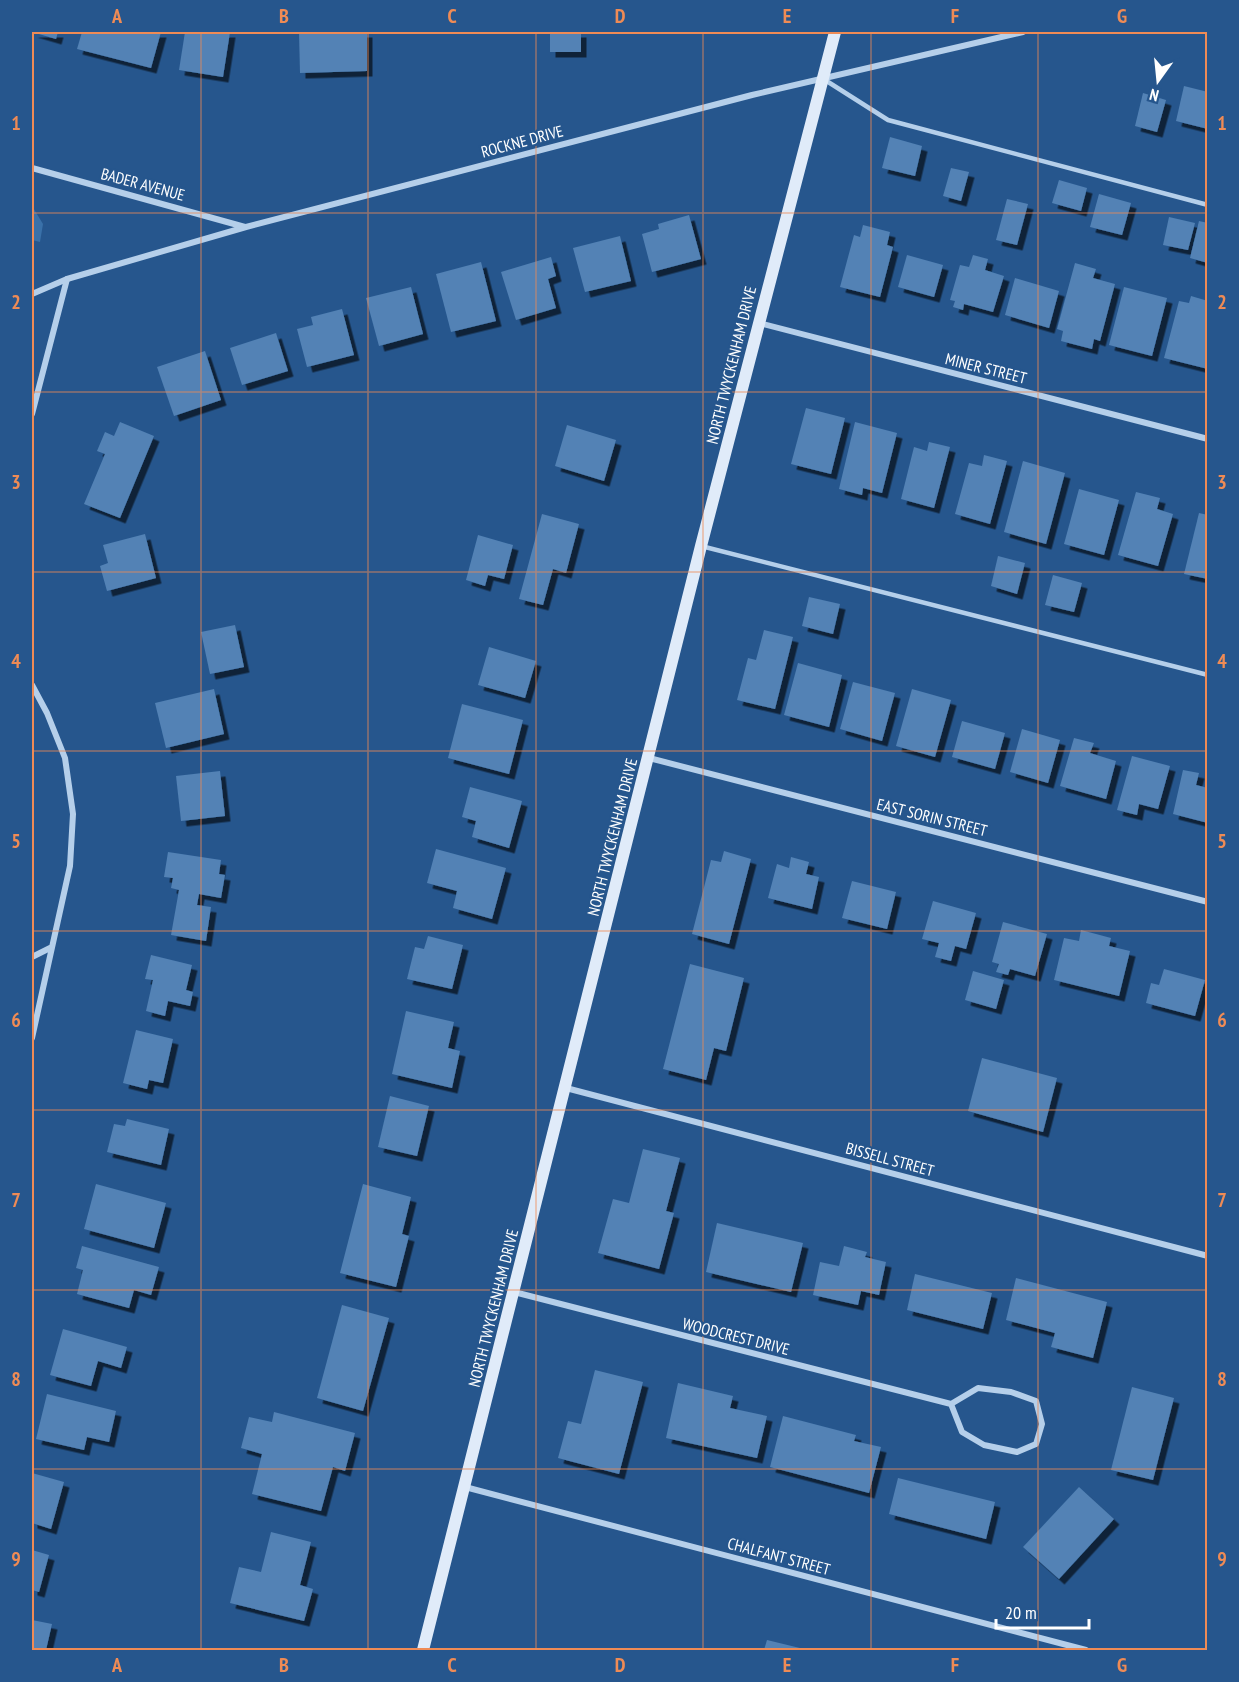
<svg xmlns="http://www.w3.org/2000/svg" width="1239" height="1682" viewBox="0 0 1239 1682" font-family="'PT Sans Narrow',sans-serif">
  <defs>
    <filter id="shadow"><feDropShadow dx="5.5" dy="5.5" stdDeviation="0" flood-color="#0009"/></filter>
  </defs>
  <rect width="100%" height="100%" fill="#26568d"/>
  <path fill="#3a71a9" d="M 32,206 L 43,224 L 40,242 L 32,240 Z"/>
  <g fill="#5282b5" filter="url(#shadow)">
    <path d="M 32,32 L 58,32 L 56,39 Z"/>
    <path d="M 82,32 L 161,32 L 151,68 L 77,49 Z"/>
    <path d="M 185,32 L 230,32 L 223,77 L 179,70 Z"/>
    <path d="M 299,32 L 367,32 L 367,71 L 300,73 Z"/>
    <rect x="550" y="32" width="31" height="20"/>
    <path d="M 1184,86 L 1208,92 L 1208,129 L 1176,121 Z"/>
    <path d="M 1143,93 L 1166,100 L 1157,132 L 1135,126 Z"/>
    <path d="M 890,137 L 922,146 L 915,176 L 882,168 Z"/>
    <path d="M 951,168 L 969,172 L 961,201 L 943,196 Z"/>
    <path d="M 1059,180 L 1087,188 L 1081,211 L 1052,203 Z"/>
    <path d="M 1099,194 L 1131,203 L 1122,235 L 1090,227 Z"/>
    <path d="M 1007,199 L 1028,204 L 1017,245 L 996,240 Z"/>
    <path d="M 689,215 L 701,259 L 652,272 L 642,234 L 659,229 L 658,224 Z"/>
    <path d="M 1169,217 L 1195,223 L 1188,250 L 1163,245 Z"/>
    <path d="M 1199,221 L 1208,223 L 1208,263 L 1190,258 Z"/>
    <path d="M 863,225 L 890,232 L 887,245 L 893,247 L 880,297 L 840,287 L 854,235 L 860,237 Z"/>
    <path d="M 620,236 L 631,281 L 585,292 L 573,248 Z"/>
    <path d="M 907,255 L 943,265 L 934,297 L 898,287 Z"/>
    <path d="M 973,255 L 988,259 L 985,270 L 1004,276 L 993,312 L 964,304 L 963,310 L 953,307 L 955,301 L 950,300 L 960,265 L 969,267 Z"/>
    <path d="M 551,257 L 556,276 L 548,279 L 556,308 L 516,320 L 501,272 Z"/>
    <path d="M 481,262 L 496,321 L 451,332 L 436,274 Z"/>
    <path d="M 1075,263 L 1096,269 L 1093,278 L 1115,284 L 1100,341 L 1094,339 L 1092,349 L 1061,341 L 1063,331 L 1057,329 Z"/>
    <path d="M 1015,278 L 1059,291 L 1049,328 L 1005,315 Z"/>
    <path d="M 411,287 L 423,334 L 379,346 L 366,298 Z"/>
    <path d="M 1124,287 L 1167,298 L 1152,356 L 1109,345 Z"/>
    <path d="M 1191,296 L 1208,301 L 1208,369 L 1164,358 L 1179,301 L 1189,303 Z"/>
    <path d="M 342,309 L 354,355 L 307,367 L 297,329 L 313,325 L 311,317 Z"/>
    <path d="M 276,333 L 288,371 L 242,385 L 230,348 Z"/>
    <path d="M 205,351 L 221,400 L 174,416 L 157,367 Z"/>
    <path d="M 806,408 L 845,418 L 831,474 L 791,464 Z"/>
    <path d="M 120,422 L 154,436 L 120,518 L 84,504 L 105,454 L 97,451 L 105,432 L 114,436 Z"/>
    <path d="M 855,422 L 897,433 L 882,493 L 863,488 L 862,495 L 839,489 Z"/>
    <path d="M 567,425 L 616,440 L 604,481 L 555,466 Z"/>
    <path d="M 929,442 L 950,447 L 934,508 L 901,499 L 914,447 L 927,451 Z"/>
    <path d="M 984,455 L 1007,461 L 990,524 L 955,514 L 969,463 L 982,466 Z"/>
    <path d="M 1023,461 L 1065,473 L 1046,544 L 1004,532 Z"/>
    <path d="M 1079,489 L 1119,500 L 1104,555 L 1064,544 Z"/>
    <path d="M 1136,492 L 1160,498 L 1157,509 L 1173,514 L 1158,566 L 1118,555 Z"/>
    <path d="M 1199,513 L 1208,515 L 1208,579 L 1184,574 Z"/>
    <path d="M 542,514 L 579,524 L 566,573 L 553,569 L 543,605 L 519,599 Z"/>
    <path d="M 145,534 L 156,578 L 107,591 L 100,566 L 108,563 L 103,545 Z"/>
    <path d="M 478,535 L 513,545 L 504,579 L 488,575 L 485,586 L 466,580 Z"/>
    <path d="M 998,556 L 1025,563 L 1017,594 L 991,586 Z"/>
    <path d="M 1053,575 L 1082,583 L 1074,612 L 1045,605 Z"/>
    <path d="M 809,597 L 840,604 L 833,634 L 802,626 Z"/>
    <path d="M 235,625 L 244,667 L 210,674 L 201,632 Z"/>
    <path d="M 764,630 L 793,637 L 775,709 L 737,700 L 748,658 L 756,660 Z"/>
    <path d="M 489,647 L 536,661 L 525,698 L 478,685 Z"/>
    <path d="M 798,663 L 842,675 L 829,727 L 784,715 Z"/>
    <path d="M 853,682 L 895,693 L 882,741 L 840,729 Z"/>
    <path d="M 214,689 L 224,734 L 166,748 L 155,703 Z"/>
    <path d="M 912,689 L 951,700 L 935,757 L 896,746 Z"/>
    <path d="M 462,704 L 523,720 L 509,774 L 448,758 Z"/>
    <path d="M 962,721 L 1005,733 L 995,769 L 952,757 Z"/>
    <path d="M 1022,729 L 1060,740 L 1048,783 L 1010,772 Z"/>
    <path d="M 1074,738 L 1094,743 L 1090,753 L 1116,761 L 1106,799 L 1060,786 Z"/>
    <path d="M 1132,756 L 1170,766 L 1158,809 L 1139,804 L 1137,815 L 1117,810 Z"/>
    <path d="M 1183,770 L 1199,773 L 1196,785 L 1208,788 L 1208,823 L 1173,814 Z"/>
    <path d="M 220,771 L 225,816 L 181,821 L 176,776 Z"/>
    <path d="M 470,787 L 522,801 L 509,848 L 472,837 L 476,821 L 462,817 Z"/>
    <path d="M 436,849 L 506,868 L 492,919 L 453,908 L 457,891 L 427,883 Z"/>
    <path d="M 724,851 L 751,859 L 729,944 L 692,934 L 711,860 L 721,862 Z"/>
    <path d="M 168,852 L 221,860 L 219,874 L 225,875 L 221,898 L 199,894 L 197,905 L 211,907 L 206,941 L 171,935 L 179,890 L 171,888 L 173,878 L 164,877 Z"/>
    <path d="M 791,857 L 809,862 L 806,874 L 819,877 L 812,909 L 768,898 L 777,864 L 789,868 Z"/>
    <path d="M 852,881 L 896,892 L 887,929 L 842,918 Z"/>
    <path d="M 933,901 L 976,913 L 966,949 L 955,946 L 951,961 L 935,957 L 939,943 L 922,939 Z"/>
    <path d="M 1003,922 L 1047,934 L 1035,976 L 1010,969 L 1008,975 L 996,972 L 999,964 L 992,962 Z"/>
    <path d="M 1081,930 L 1111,938 L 1109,946 L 1130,951 L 1119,996 L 1054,980 L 1064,938 L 1079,941 Z"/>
    <path d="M 428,936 L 463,945 L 452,989 L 407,979 L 415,947 L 424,949 Z"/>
    <path d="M 151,955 L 192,965 L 186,990 L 193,992 L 190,1006 L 168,1001 L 165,1016 L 146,1011 L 153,980 L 145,979 Z"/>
    <path d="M 690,964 L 744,978 L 726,1051 L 714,1048 L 706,1080 L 663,1069 Z"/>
    <path d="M 1164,969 L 1205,980 L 1195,1016 L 1146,1003 L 1151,983 L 1159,985 Z"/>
    <path d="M 973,971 L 1004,980 L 996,1009 L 965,1000 Z"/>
    <path d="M 406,1011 L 454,1022 L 448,1048 L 460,1051 L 452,1088 L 392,1074 Z"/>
    <path d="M 136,1030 L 173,1039 L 163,1083 L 149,1080 L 147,1089 L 123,1083 Z"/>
    <path d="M 982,1058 L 1057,1078 L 1043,1132 L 968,1111 Z"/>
    <path d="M 390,1096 L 429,1106 L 417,1156 L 378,1147 Z"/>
    <path d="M 127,1119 L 169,1129 L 161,1165 L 107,1152 L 114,1124 L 125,1126 Z"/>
    <path d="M 643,1149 L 680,1158 L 666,1211 L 674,1213 L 659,1269 L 598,1253 L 613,1199 L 629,1203 Z"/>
    <path d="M 96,1184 L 166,1203 L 154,1248 L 84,1229 Z"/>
    <path d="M 363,1184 L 411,1197 L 402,1234 L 409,1236 L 396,1287 L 340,1273 Z"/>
    <path d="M 717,1223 L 803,1243 L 791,1292 L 706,1272 Z"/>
    <path d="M 82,1246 L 159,1267 L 151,1295 L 134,1290 L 129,1308 L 77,1294 L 83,1270 L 76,1268 Z"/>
    <path d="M 844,1246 L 867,1252 L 865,1257 L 886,1262 L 879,1295 L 861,1291 L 858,1305 L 813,1295 L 820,1262 L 839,1266 Z"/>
    <path d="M 915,1274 L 992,1293 L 983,1329 L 907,1310 Z"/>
    <path d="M 1016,1278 L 1107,1302 L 1093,1358 L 1051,1347 L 1055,1333 L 1006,1320 Z"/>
    <path d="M 342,1305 L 389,1318 L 363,1411 L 317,1398 Z"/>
    <path d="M 63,1329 L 127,1347 L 121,1368 L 98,1361 L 91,1386 L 50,1375 Z"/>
    <path d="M 595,1370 L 643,1382 L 619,1474 L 558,1458 L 568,1421 L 581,1424 Z"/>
    <path d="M 678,1383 L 733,1396 L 730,1408 L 767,1416 L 757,1458 L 666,1438 Z"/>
    <path d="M 1132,1387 L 1174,1398 L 1153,1480 L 1111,1470 Z"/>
    <path d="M 47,1394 L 116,1411 L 109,1442 L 87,1437 L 84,1450 L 36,1439 Z"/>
    <path d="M 274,1412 L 355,1433 L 345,1471 L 333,1467 L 321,1511 L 252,1494 L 262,1454 L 241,1448 L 249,1417 L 272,1422 Z"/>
    <path d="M 783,1416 L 856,1435 L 854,1441 L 881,1447 L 869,1493 L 770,1467 Z"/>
    <path d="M 32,1473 L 64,1482 L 51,1529 L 32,1523 Z"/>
    <path d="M 898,1478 L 995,1502 L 986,1539 L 889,1514 Z"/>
    <path d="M 1079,1487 L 1114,1519 L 1059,1579 L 1023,1547 Z"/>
    <path d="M 271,1532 L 311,1542 L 300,1585 L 313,1589 L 304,1621 L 230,1603 L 239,1567 L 261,1572 Z"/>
    <path d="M 32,1550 L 49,1555 L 39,1592 L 32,1590 Z"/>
    <path d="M 32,1620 L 52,1624 L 46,1650 L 32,1650 Z"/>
    <path d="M 767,1640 L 808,1650 L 764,1650 Z"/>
  </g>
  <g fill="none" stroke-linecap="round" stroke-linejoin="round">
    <g stroke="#b5cfea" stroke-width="4.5">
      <path d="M 825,80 L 888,120 L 1208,205"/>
      <path d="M 701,546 L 1208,675"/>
    </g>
    <g stroke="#b5cfea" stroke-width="6">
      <path d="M 32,168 L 245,227"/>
      <path d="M 32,294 L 67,279 L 246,227 L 752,95 L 1023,32"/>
      <path d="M 759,323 L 1208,439"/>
      <path d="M 32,414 L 67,279"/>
      <path d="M 32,685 L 47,713 L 65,758 L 73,814 L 70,866 L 32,1038"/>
      <path d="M 649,758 L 1208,902"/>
      <path d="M 32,957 L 50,948"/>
      <path d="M 566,1088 L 1208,1256"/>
      <path d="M 514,1292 L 951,1404 L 962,1432 L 984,1445 L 1017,1452 L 1036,1444 L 1042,1424 L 1036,1401 L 1011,1392 L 978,1388 L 951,1404"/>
      <path d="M 465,1487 L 1086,1650"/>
    </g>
    <path stroke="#e0ebf9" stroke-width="12" d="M 423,1650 L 701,546 L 835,32"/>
  </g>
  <path fill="none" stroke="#ef8b55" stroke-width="1.5" stroke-opacity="0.55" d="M 201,32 L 201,1650M 368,32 L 368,1650M 536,32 L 536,1650M 703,32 L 703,1650M 871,32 L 871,1650M 1038,32 L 1038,1650M 32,213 L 1208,213M 32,392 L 1208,392M 32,572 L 1208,572M 32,751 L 1208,751M 32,931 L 1208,931M 32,1110 L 1208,1110M 32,1290 L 1208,1290M 32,1469 L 1208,1469"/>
  <g text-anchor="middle" stroke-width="4.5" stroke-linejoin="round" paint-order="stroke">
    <g font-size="16" fill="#fff" stroke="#26568d">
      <text transform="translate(522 141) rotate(-15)" y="6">ROCKNE DRIVE</text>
      <text transform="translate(143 184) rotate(15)" y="6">BADER AVENUE</text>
      <text transform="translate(731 365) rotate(-76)" y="6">NORTH TWYCKENHAM DRIVE</text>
      <text transform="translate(986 368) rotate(14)" y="6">MINER STREET</text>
      <text transform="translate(932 817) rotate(14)" y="6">EAST SORIN STREET</text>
      <text transform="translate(612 837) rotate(-76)" y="6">NORTH TWYCKENHAM DRIVE</text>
      <text transform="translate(890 1159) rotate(15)" y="6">BISSELL STREET</text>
      <text transform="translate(493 1308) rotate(-76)" y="6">NORTH TWYCKENHAM DRIVE</text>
      <text transform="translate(736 1336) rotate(14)" y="6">WOODCREST DRIVE</text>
      <text transform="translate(779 1556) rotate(15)" y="6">CHALFANT STREET</text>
    </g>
  </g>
  <rect width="1239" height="1682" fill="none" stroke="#26568d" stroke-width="66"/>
  <g transform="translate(1158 81) rotate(195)" stroke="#26568d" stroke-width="4.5" paint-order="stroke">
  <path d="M0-4.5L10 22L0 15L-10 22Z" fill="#ffffff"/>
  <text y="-9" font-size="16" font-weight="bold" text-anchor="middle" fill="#ffffff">N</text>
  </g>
  <path d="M996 1619v9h93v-9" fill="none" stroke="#ffffff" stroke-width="3"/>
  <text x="1005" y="1619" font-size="18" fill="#ffffff" stroke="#26568d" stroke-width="4.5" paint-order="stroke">20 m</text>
  <rect x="33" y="33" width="1173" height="1616" fill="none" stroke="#ef8b55" stroke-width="2"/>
  <g font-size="20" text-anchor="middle" font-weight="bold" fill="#ef8b55">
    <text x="117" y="23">A</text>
    <text x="284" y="23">B</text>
    <text x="452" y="23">C</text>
    <text x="620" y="23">D</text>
    <text x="787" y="23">E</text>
    <text x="955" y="23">F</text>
    <text x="1122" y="23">G</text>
    <text x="16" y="130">1</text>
    <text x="1222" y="130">1</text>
    <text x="16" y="309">2</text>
    <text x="1222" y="309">2</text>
    <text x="16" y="489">3</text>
    <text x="1222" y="489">3</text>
    <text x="16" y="668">4</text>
    <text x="1222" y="668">4</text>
    <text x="16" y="848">5</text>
    <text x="1222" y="848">5</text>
    <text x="16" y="1027">6</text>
    <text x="1222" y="1027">6</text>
    <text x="16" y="1207">7</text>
    <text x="1222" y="1207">7</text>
    <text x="16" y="1386">8</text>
    <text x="1222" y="1386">8</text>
    <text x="16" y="1566">9</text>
    <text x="1222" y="1566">9</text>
    <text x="117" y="1672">A</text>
    <text x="284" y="1672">B</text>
    <text x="452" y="1672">C</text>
    <text x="620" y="1672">D</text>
    <text x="787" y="1672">E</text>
    <text x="955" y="1672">F</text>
    <text x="1122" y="1672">G</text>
  </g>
</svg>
